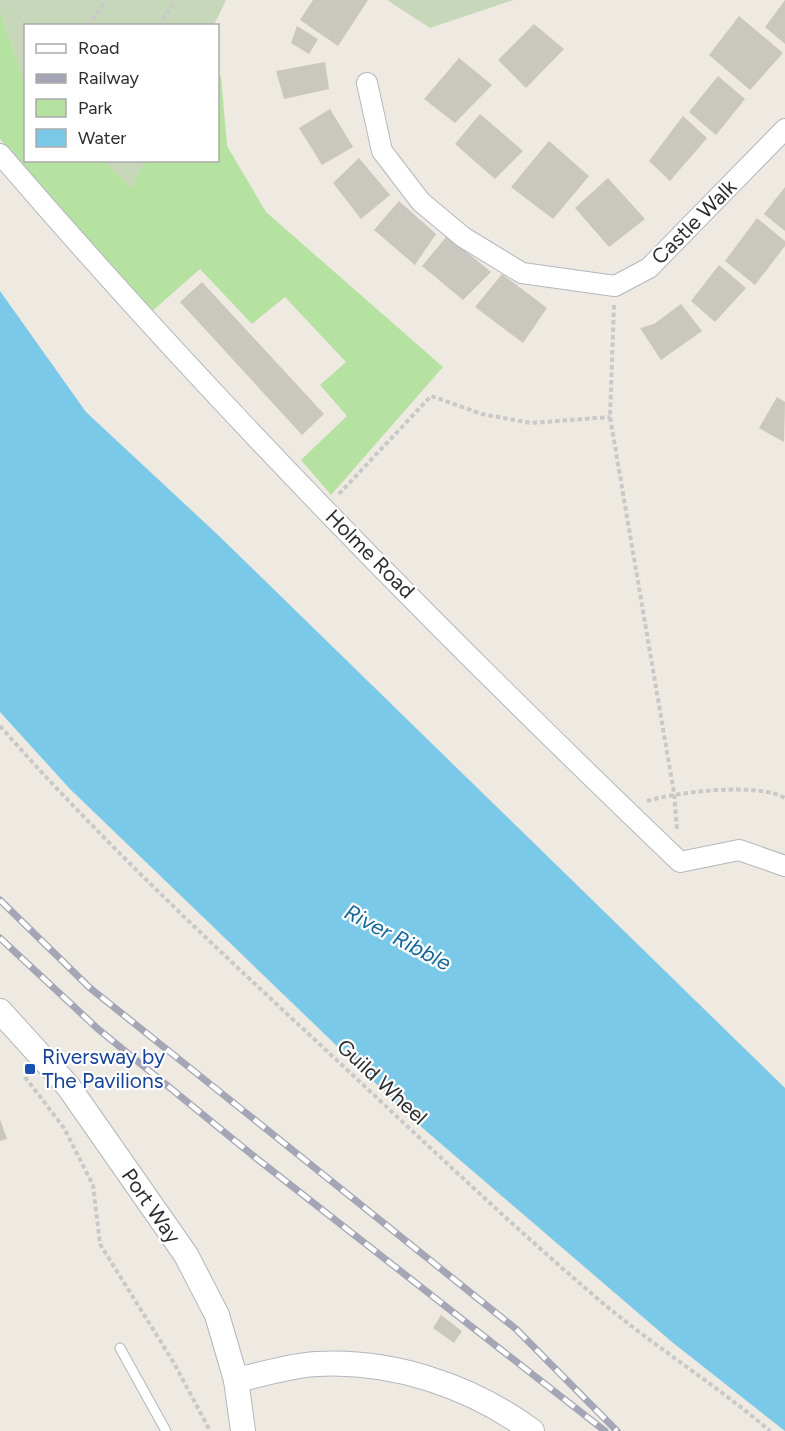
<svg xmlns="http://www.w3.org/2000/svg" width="785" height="1431" viewBox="0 0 785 1431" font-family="Figtree,sans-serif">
  <rect width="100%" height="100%" fill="#eee9e1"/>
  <path fill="#b5e1a1" d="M 0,10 L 25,83 L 26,160 L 104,161 L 131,187 L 145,161 L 218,160 L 218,74 L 221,77 L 227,146 L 266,212 L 443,367 L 331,495 L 301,460 L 347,416 L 320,385 L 346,362 L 285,297 L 252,324 L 200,269 L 150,313 L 0,139 Z"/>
  <g fill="#c7d7b9">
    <path d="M 0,0 L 226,0 L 214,25 L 26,26 L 25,83 L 0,10 Z"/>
    <path d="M 387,0 L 513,0 L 430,28 Z"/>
    <path d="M 104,161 L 145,161 L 132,188 Z"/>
  </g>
  <path fill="#7bc9e9" d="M 0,291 L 86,412 L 218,535 L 785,1088 L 785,1431 L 672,1342 L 418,1124 L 70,789 L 0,712 Z"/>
  <g fill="#cac7bf">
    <path d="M 313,0 L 368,0 L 338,46 L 300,20 Z"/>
    <path d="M 785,0 L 785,44 L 765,27 Z"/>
    <path d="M 739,16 L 783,53 L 750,90 L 709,55 Z"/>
    <path d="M 534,24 L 564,49 L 526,88 L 498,60 Z"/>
    <path d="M 297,26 L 318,39 L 309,54 L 291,43 Z"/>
    <path d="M 459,58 L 492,85 L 455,123 L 424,99 Z"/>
    <path d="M 325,62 L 329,89 L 284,99 L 276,71 Z"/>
    <path d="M 718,76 L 745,99 L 716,135 L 689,112 Z"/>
    <path d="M 330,109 L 353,147 L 322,165 L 299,128 Z"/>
    <path d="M 480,114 L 523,151 L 495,179 L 455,144 Z"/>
    <path d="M 683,116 L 707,138 L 670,181 L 649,161 Z"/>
    <path d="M 549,141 L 589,176 L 553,219 L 511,187 Z"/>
    <path d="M 359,158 L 390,195 L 361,219 L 333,183 Z"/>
    <path d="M 608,178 L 645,219 L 609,247 L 575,208 Z"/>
    <path d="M 785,187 L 785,231 L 764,214 Z"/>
    <path d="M 399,201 L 436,234 L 415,265 L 374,230 Z"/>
    <path d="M 757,218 L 785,241 L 785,246 L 755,285 L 725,261 Z"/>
    <path d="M 447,236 L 491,272 L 463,300 L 422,266 Z"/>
    <path d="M 719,265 L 746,288 L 715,322 L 691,301 Z"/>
    <path d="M 502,274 L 547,308 L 523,343 L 475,307 Z"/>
    <path d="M 202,282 L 324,414 L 302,435 L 180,302 Z"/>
    <path d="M 681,304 L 702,331 L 661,360 L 640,328 L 654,324 Z"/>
    <path d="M 777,397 L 785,402 L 784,442 L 759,428 Z"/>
    <path d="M 0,1119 L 7,1139 L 0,1141 Z"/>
    <path d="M 441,1315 L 462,1331 L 454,1343 L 433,1328 Z"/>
  </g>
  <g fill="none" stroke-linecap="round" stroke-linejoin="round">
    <defs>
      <path id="service" d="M 120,1348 L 166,1431"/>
      <g id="minor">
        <path d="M 367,83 L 382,151 L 421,202 L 463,237 L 522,273 L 615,286 L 649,268 L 785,129"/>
        <path d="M 0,154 C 213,402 444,636 680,862 L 739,850 L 785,866"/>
      </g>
      <g id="tertiary">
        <path d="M 0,1011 L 68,1086 L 186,1255 L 217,1315 L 236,1380 L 243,1431"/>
        <path d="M 236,1380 C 262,1375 290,1365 317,1364 C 393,1360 471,1386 532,1431"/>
      </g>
    </defs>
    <use href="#service" stroke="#b4b7c0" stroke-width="11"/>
    <use href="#minor" stroke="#b4b7c0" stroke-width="22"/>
    <use href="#tertiary" stroke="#b4b7c0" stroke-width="26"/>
    <g stroke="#c9c9c9" stroke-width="4" stroke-dasharray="4.5 3" stroke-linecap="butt">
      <path d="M 89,26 L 105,0"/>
      <path d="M 159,26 L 175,0"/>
      <path d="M 614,305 L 610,417 L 674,793 L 677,829"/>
      <path d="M 339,494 L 431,396 L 482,414 L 531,423 L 610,417"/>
      <path d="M 0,726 C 102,842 215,947 328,1052 C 415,1133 501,1216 591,1293 C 648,1343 713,1382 770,1431"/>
      <path d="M 647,801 C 677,792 758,782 785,798"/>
      <path d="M 25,1077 L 64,1128 L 93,1185 L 100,1244 L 174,1363 L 210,1431"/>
    </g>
    <use href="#service" stroke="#fff" stroke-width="9"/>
    <use href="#minor" stroke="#fff" stroke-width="20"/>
    <use href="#tertiary" stroke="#fff" stroke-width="24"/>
    <defs>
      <g id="rail">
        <path d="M 0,900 L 90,988 L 516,1329 L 617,1431"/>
        <path d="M 0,938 L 98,1029 L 256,1158 L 605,1431"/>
      </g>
    </defs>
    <use href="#rail" stroke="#a4a6b6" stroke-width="7"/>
    <use href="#rail" stroke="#fff" stroke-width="4.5" stroke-dasharray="14" stroke-linecap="butt"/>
  </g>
  <rect fill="#1a4fb4" stroke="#fff" stroke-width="2" x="24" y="1063" width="12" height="12" rx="3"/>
  <g text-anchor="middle" stroke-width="4.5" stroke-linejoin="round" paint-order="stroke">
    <g font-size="21" fill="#2e2e2e" stroke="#fff">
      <text transform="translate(694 222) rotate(-45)" y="7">Castle Walk</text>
      <text transform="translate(370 554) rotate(45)" y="7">Holme Road</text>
      <text transform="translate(382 1082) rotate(43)" y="7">Guild Wheel</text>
      <text transform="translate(151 1206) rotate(55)" y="7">Port Way</text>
    </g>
    <g font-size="21" fill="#164399" stroke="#fff" text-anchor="start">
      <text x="42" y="1064">Riversway by<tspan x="42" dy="24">The Pavilions</tspan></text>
    </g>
    <g font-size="22" font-style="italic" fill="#15689a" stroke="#fff">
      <text transform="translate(398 937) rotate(28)" y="8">River Ribble</text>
    </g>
  </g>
  <rect x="24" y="24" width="195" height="138" fill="#ffffff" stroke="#ababab" stroke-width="1.5"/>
  <rect x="36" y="44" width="30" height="9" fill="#ffffff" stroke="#ababab" stroke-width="1.5"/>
  <text x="78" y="54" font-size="18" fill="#2e2e2e">Road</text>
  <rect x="36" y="74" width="30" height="9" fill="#a4a6b6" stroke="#ababab" stroke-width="1.5"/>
  <text x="78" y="84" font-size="18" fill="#2e2e2e">Railway</text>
  <rect x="36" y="99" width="30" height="18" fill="#b5e1a1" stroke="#ababab" stroke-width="1.5"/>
  <text x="78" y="114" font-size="18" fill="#2e2e2e">Park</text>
  <rect x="36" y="129" width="30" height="18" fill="#7bc9e9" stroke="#ababab" stroke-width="1.5"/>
  <text x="78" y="144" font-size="18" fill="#2e2e2e">Water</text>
</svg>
